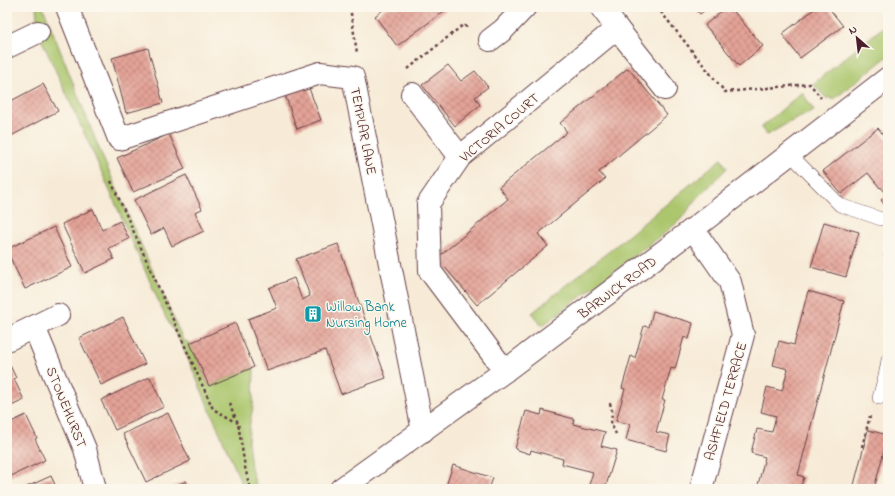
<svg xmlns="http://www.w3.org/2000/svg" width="895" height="496" viewBox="0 0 895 496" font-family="'Indie Flower',sans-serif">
  <defs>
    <pattern id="building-cross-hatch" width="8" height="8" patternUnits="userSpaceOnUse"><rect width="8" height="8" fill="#e4a397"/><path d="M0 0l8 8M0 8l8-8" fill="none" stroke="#bb847b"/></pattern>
  </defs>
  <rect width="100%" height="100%" fill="#fbf7ec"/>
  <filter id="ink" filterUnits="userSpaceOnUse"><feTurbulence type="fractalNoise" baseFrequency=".025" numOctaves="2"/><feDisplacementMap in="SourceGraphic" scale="8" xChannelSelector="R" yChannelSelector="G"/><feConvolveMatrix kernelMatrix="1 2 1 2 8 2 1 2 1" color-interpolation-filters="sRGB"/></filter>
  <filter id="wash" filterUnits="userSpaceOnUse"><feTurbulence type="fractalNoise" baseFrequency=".012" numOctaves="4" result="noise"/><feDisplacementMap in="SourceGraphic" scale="16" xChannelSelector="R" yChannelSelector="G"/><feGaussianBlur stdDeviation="0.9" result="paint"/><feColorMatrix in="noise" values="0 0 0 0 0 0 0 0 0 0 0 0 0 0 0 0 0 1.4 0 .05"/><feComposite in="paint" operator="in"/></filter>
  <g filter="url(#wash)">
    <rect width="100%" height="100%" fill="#f7ebd7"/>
    <g fill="#abc66d" stroke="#7a724c">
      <path d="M 36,7 L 43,7 L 100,151 L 183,340 L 190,343 L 209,386 L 254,367 L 253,407 L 250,422 L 248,441 L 251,468 L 257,489 L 244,489 L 182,345 L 166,318 L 94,155 L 38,32 Z"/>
      <path d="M 888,23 L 888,56 L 833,100 L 830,97 L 827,99 L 813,84 Z"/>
      <path d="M 802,92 L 814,111 L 788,123 L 767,135 L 761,128 Z"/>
      <path d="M 721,159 L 727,168 L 696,200 L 681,219 L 665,233 L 542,326 L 532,313 L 566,285 L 612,249 Z"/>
    </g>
    <g id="blocks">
      <g fill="url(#building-cross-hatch)">
        <path d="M 387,7 L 445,7 L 447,9 L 397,46 L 375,16 Z"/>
        <path d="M 694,7 L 709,7 L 700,14 Z"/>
        <path d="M 726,7 L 730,7 L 763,46 L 739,66 L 705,25 Z"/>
        <path d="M 817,7 L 828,7 L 843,26 L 800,58 L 782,34 Z"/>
        <path d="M 148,48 L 163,103 L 126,113 L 112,58 Z"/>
        <path d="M 448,65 L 461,81 L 475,71 L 488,87 L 475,97 L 480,105 L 455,126 L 422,85 Z"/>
        <path d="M 628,68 L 667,115 L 599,172 L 605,179 L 538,234 L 548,246 L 477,305 L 437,258 L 508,199 L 499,187 L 567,132 L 560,123 Z"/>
        <path d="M 307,83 L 321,120 L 297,129 L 284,92 Z"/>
        <path d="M 43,84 L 58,111 L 11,136 L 7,129 L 7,103 Z"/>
        <path d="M 878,128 L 888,141 L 888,209 L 881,200 L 887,195 L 881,187 L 880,188 L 868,173 L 841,194 L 823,171 Z"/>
        <path d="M 169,134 L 185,169 L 133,192 L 117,158 Z"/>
        <path d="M 186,175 L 202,209 L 195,212 L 204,231 L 172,246 L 164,228 L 151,235 L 134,200 Z"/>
        <path d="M 93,209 L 102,230 L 120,221 L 129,239 L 109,248 L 114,259 L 85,273 L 62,224 Z"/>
        <path d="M 824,222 L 859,232 L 846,277 L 811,267 Z"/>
        <path d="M 54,227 L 72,267 L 25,289 L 7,251 L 7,249 Z"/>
        <path d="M 888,242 L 888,257 L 884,256 Z"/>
        <path d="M 338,244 L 386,378 L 341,394 L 325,350 L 267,371 L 248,319 L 277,308 L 269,288 L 294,278 L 302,300 L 310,296 L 296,259 Z"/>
        <path d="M 808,291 L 844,301 L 798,475 L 804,477 L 800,489 L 757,489 L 765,457 L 751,453 L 757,429 L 772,432 L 776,416 L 761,412 L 767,387 L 782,391 L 788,369 L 773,365 L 779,341 L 794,345 Z"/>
        <path d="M 653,311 L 693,323 L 689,339 L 684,337 L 675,369 L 671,368 L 662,400 L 665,400 L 656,432 L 670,435 L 666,451 L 626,440 L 630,424 L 616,421 L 625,389 L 622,388 L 631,356 L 635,358 L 644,326 L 649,327 Z"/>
        <path d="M 123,317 L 145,364 L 101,385 L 79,338 Z"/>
        <path d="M 235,323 L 254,367 L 209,386 L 190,343 Z"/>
        <path d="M 7,359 L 16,378 L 14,379 L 24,400 L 7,408 Z"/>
        <path d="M 150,377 L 164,407 L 115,430 L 101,400 Z"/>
        <path d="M 542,410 L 574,419 L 573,424 L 605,432 L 601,446 L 617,450 L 605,489 L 602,489 L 589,485 L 593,472 L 562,464 L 563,459 L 531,450 L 530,454 L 515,449 L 526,411 L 541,415 Z"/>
        <path d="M 168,413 L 190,461 L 146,482 L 123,434 Z"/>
        <path d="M 26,415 L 37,438 L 35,439 L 45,460 L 7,478 L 7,424 Z"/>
        <path d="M 868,430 L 888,435 L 874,489 L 853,489 Z"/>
        <path d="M 453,465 L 493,478 L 489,489 L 445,489 Z"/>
        <path d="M 51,476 L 57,489 L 22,489 Z"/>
        <path d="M 186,481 L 189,489 L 168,489 Z"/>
      </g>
    </g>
  </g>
  <g filter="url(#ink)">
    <use href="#blocks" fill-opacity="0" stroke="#643e45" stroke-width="1"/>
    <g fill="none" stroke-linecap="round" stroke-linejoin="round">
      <defs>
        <g id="service">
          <path d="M 790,154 L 840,205 L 881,219 L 888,219"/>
          <path d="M 879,398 L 886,372 L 888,360"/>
        </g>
        <g id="minor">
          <path d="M 67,7 L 119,139 L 320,73 L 353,77 L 423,431"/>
          <path d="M 601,7 L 617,28"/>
          <path d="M 490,40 L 503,30 L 525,7"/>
          <path d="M 7,47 L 38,32"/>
          <path d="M 412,94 L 460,157"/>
          <path d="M 693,229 L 730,282 L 743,335 L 701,489"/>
          <path d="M 34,327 L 85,449 L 95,489"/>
          <path d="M 9,339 L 58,315"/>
          <path d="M 505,371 L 430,271 L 428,204 L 460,157 L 617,28 L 665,89"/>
        </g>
        <path id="tertiary" d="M 341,489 L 505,371 L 693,229 L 888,78"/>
      </defs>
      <use href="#service" stroke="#643e45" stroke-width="14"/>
      <use href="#minor" stroke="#643e45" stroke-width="24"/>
      <use href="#tertiary" stroke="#643e45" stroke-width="24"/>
      <g stroke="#643e45" stroke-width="2.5" stroke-dasharray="3 3" stroke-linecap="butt">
        <path d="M 350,7 L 357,53"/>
        <path d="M 657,7 L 725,92 L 810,84 L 821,98"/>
        <path d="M 408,69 L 463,25 L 469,28"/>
        <path d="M 111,181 L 213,409 L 238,423"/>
        <path d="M 229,403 L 238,423 L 245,467 L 250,489"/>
        <path d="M 610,403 L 612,411 L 611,424 L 616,434"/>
        <path d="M 862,447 L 870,416"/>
      </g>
      <use href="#service" stroke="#fff" stroke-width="13"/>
      <use href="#minor" stroke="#fff" stroke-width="22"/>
      <use href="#tertiary" stroke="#fff" stroke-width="22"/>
    </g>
  </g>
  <defs>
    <symbol id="building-square" viewBox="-11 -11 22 22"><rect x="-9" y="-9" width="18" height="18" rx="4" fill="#0f9aa8" stroke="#fbf7ec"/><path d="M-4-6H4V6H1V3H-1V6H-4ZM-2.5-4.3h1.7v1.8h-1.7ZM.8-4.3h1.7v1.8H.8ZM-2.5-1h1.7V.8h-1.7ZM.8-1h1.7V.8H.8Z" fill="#fff"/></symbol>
  </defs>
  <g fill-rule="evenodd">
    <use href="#building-square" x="303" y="304" width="20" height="20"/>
  </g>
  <g text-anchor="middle" stroke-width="3" stroke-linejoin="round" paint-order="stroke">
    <g font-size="14" fill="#4a1f2b" stroke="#fbf7ec">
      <text transform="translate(499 127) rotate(-40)" y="5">VICTORIA COURT</text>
      <text transform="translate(364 131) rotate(79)" y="5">TEMPLAR LANE</text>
      <text transform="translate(617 287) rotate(-37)" y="5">BARWICK ROAD</text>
      <text transform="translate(725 401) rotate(-74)" y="5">ASHFIELD TERRACE</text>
      <text transform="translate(67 407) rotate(68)" y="5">STONEHURST</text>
    </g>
    <g font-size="14" fill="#0d838f" stroke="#fbf7ec" text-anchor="start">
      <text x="326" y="311">Willow Bank<tspan x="326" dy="16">Nursing Home</tspan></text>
    </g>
  </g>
  <rect width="895" height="496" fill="none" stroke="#fbf7ec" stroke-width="24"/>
  <g transform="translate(857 38) rotate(332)" stroke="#fbf7ec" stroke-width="3" paint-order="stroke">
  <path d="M0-3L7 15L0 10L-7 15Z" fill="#4a1f2b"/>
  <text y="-6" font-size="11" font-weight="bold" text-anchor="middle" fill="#4a1f2b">N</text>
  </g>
</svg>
